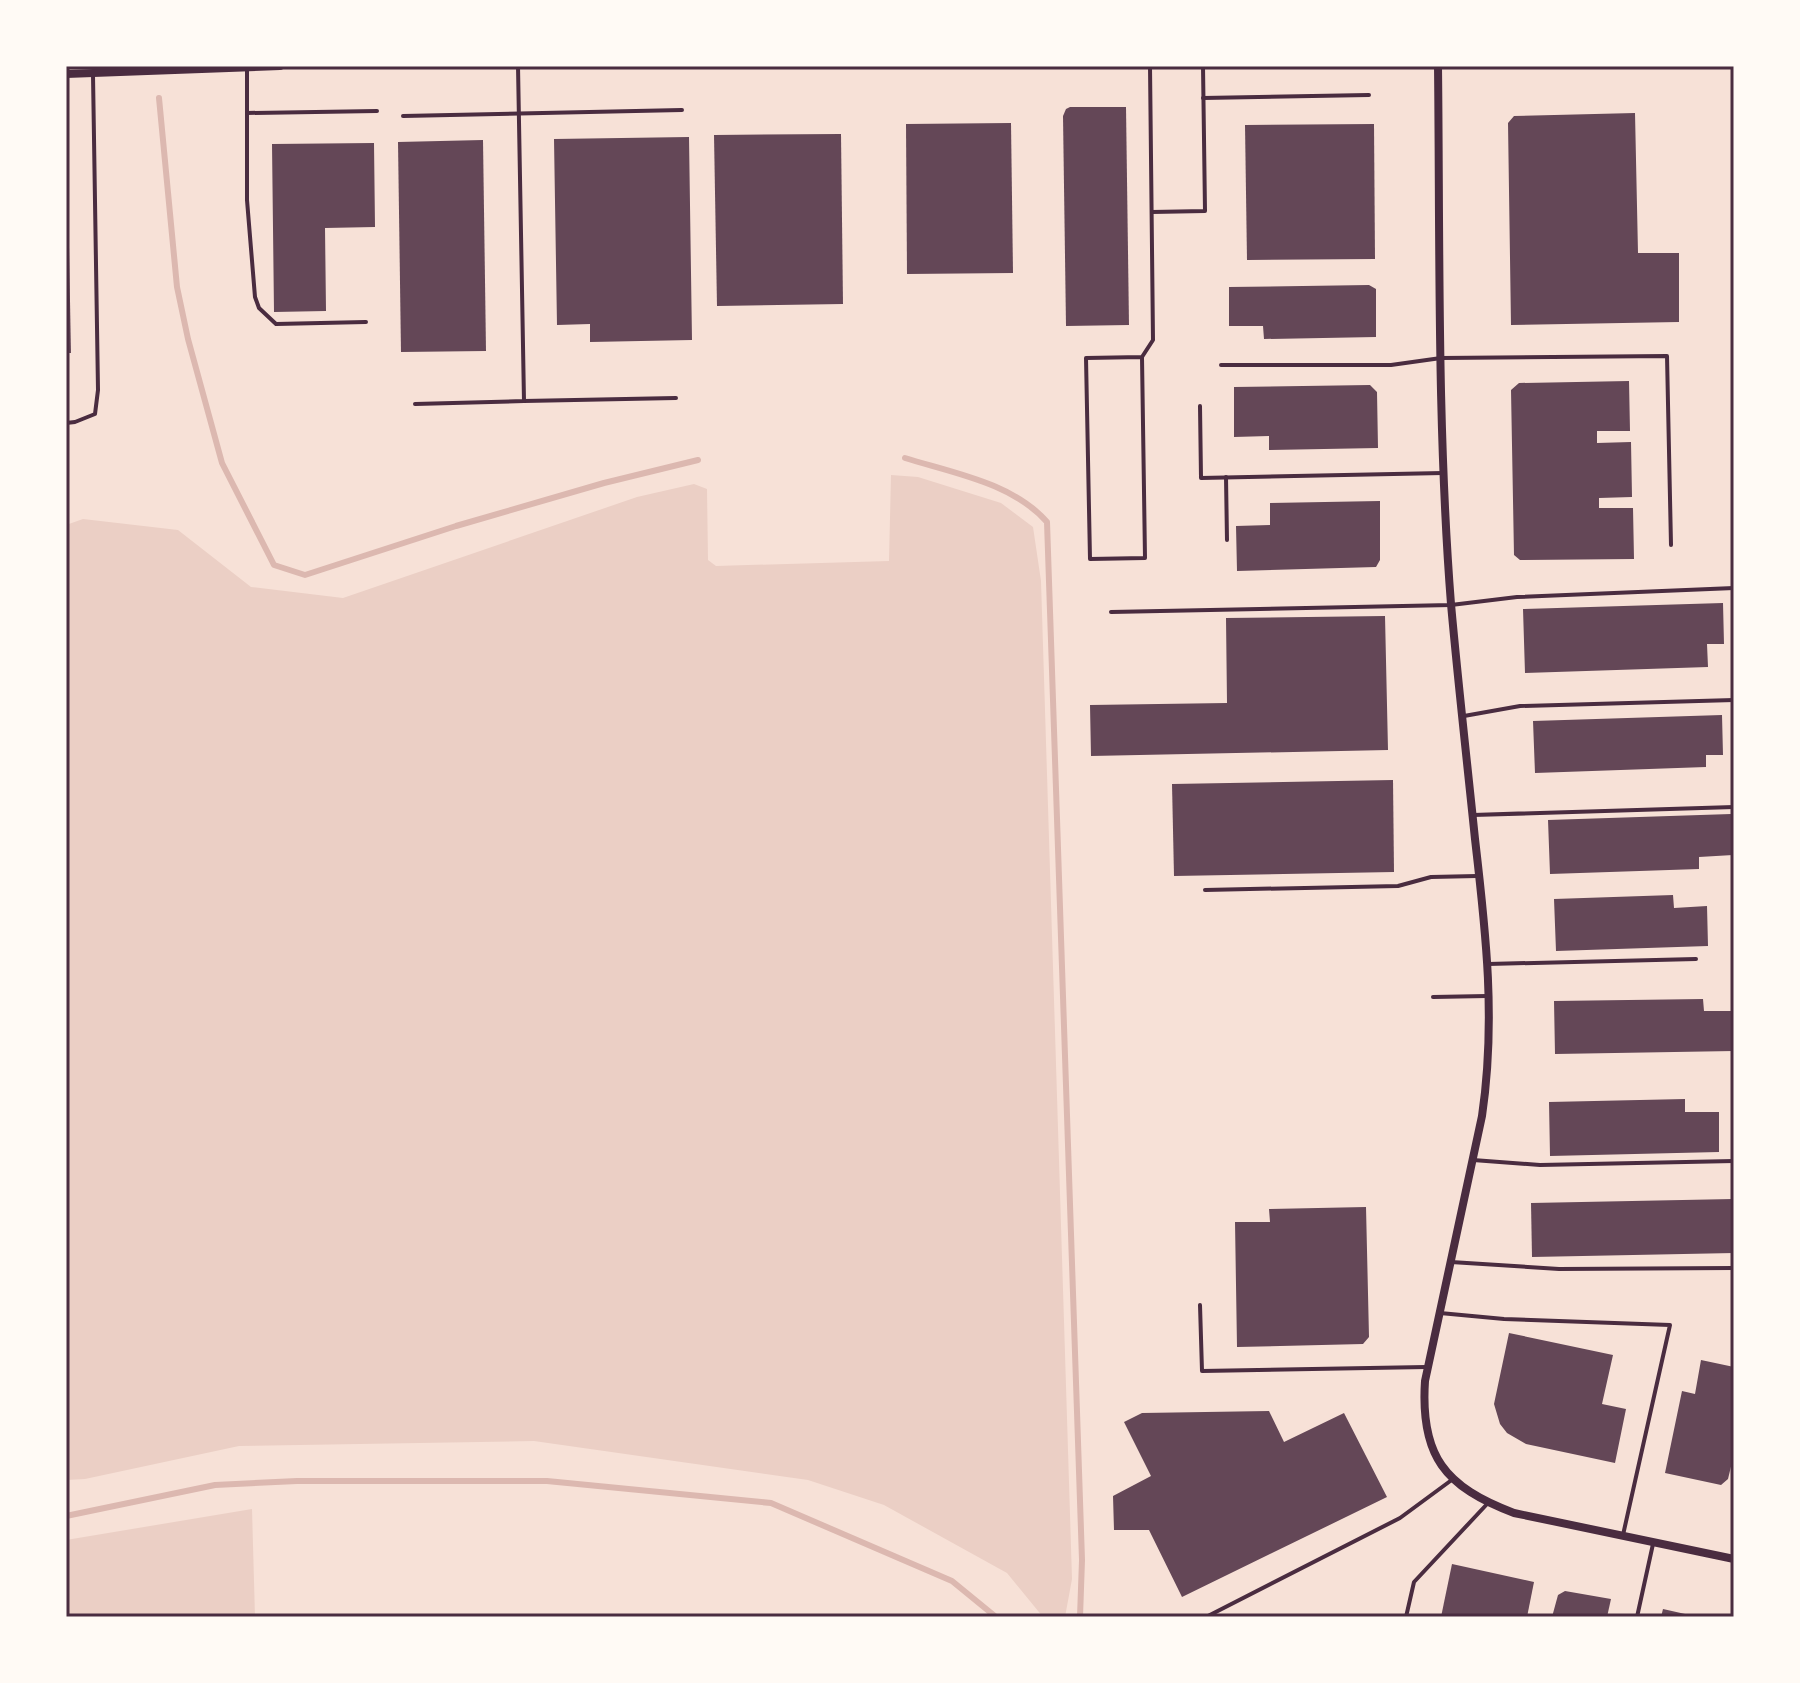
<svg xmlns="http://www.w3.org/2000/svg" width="1800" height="1683" viewBox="0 0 1800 1683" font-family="Helvetica,sans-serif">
  <rect width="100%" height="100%" fill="#f7e1d7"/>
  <g fill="#ebcfc5">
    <path d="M 891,475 L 918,477 L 1001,503 L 1033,527 L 1041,581 L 1072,1579 L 1065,1617 L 1043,1617 L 1007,1573 L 884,1505 L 808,1480 L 534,1441 L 239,1446 L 85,1479 L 66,1480 L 66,525 L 83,519 L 178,530 L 251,587 L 343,598 L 637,497 L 694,484 L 707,489 L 708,560 L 716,566 L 889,561 Z"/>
    <path d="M 252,1509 L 255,1617 L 66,1617 L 66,1540 Z"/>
  </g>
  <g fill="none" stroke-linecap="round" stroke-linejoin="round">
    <g stroke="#dcb8b0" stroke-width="6">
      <path d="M 159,98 L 177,287 L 188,339 L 222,463 L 274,565 L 305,575 L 456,526 L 604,483 L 698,460"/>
      <path d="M 905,458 C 953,473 1013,483 1047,522 L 1082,1560 L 1080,1617"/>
      <path d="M 66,1516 L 215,1485 L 297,1481 L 547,1481 L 771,1503 L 952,1581 L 996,1617"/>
    </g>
  </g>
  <g fill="#644757">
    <path d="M 1070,107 L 1126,107 L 1129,325 L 1066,326 L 1063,116 L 1066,109 Z"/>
    <path d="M 1635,113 L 1638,253 L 1679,253 L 1679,322 L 1511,325 L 1508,123 L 1514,116 Z"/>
    <path d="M 1011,123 L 1013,273 L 907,274 L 906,124 Z"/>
    <path d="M 1374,124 L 1375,259 L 1247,260 L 1245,125 Z"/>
    <path d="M 841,134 L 843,304 L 717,306 L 714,135 Z"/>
    <path d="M 689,137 L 692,340 L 590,342 L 590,324 L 557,325 L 554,139 Z"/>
    <path d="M 483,140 L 486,351 L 401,352 L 398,142 Z"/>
    <path d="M 374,143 L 375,227 L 325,228 L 326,311 L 274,312 L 272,144 Z"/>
    <path d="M 66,247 L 69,247 L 71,353 L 66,353 Z"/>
    <path d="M 1369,285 L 1376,289 L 1376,337 L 1264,339 L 1263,326 L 1229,326 L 1229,287 Z"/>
    <path d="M 1629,381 L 1630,431 L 1597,431 L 1597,443 L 1631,442 L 1632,497 L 1599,498 L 1599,508 L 1633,508 L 1634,559 L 1520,560 L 1514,555 L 1511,390 L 1519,383 Z"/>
    <path d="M 1370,385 L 1377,392 L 1378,448 L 1269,450 L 1269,436 L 1234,437 L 1234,387 Z"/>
    <path d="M 1380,501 L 1380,560 L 1376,567 L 1237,571 L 1236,526 L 1270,525 L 1270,503 Z"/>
    <path d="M 1723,603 L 1724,644 L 1707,644 L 1708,667 L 1525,673 L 1523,609 Z"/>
    <path d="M 1385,616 L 1388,750 L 1091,756 L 1090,705 L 1227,703 L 1226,618 Z"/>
    <path d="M 1722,715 L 1723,755 L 1706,755 L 1706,767 L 1535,773 L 1533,721 Z"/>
    <path d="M 1393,780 L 1394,872 L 1174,876 L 1172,784 Z"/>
    <path d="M 1731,814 L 1733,855 L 1699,857 L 1699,869 L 1550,874 L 1548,820 Z"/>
    <path d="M 1673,895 L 1674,908 L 1707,906 L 1708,946 L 1556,951 L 1554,899 Z"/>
    <path d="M 1703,999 L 1704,1011 L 1734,1011 L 1734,1051 L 1555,1054 L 1554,1001 Z"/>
    <path d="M 1685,1099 L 1685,1112 L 1719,1112 L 1719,1152 L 1550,1156 L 1549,1102 Z"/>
    <path d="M 1733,1199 L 1734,1253 L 1532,1257 L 1531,1203 Z"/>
    <path d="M 1366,1207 L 1369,1337 L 1363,1344 L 1237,1347 L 1235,1222 L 1270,1222 L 1269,1209 Z"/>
    <path d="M 1509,1333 L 1613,1355 L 1602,1404 L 1626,1409 L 1615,1463 L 1526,1444 L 1507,1433 L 1500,1424 L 1494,1404 Z"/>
    <path d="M 1701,1360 L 1734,1367 L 1734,1454 L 1728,1479 L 1721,1485 L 1665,1473 L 1682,1391 L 1695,1394 Z"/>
    <path d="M 1269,1411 L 1284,1442 L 1344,1413 L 1387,1497 L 1182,1597 L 1149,1530 L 1114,1530 L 1113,1496 L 1151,1476 L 1124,1422 L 1142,1413 Z"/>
    <path d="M 1452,1564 L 1534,1582 L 1527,1617 L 1441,1617 Z"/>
    <path d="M 1565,1591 L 1611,1599 L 1607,1617 L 1552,1617 L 1558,1595 Z"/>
    <path d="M 1663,1609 L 1694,1616 L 1694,1617 L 1661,1617 Z"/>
  </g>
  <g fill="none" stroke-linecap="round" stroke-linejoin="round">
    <g stroke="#4a2c40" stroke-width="4">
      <path d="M 247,67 L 247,200 L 255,297 L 259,308 L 276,324 L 366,322"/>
      <path d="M 1203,98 L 1369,95"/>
      <path d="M 247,113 L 377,111"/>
      <path d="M 403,116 L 682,110"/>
      <path d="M 1152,212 L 1205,211 L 1203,66"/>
      <path d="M 1142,357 L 1086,358 L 1090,559 L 1145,558 L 1142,357 L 1153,340 L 1150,66"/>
      <path d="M 1221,365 L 1391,365 L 1441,358 L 1667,356 L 1671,545"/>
      <path d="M 524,401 L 676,398"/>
      <path d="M 415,404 L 524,401 L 518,66"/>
      <path d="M 1200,406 L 1201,478 L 1443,473"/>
      <path d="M 66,423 L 75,422 L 95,414 L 98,390 L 93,75"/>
      <path d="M 1226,477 L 1227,540"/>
      <path d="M 1111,612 L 1451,605 L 1517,597 L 1734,588"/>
      <path d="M 1464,716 L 1520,706 L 1734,700"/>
      <path d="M 1473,815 L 1734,807"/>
      <path d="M 1205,890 L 1398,886 L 1431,877 L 1477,876"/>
      <path d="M 1488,964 L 1696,959"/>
      <path d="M 1433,997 L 1487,996"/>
      <path d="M 1473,1160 L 1540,1165 L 1734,1161"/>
      <path d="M 1451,1262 L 1559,1269 L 1734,1268"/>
      <path d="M 1200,1305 L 1202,1371 L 1426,1367"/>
      <path d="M 1440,1313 L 1504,1319 L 1670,1325 L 1623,1535"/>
      <path d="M 1206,1617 L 1400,1518 L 1453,1479"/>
      <path d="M 1406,1617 L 1414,1582 L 1488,1503"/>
      <path d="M 1637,1617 L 1653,1544"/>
    </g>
    <g stroke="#4a2c40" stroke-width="8">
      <path d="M 1438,66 C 1440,245 1437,425 1451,604 C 1458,682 1467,761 1475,839 C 1486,933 1496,1021 1482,1116 L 1425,1381 C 1420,1456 1445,1487 1514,1513 L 1734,1559"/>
      <path d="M 66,74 L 280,66"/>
    </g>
  </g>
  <rect width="1800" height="1683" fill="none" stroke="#fffaf5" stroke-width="136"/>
  <rect x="68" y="68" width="1664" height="1547" fill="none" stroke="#4a2c40" stroke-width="3"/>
</svg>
